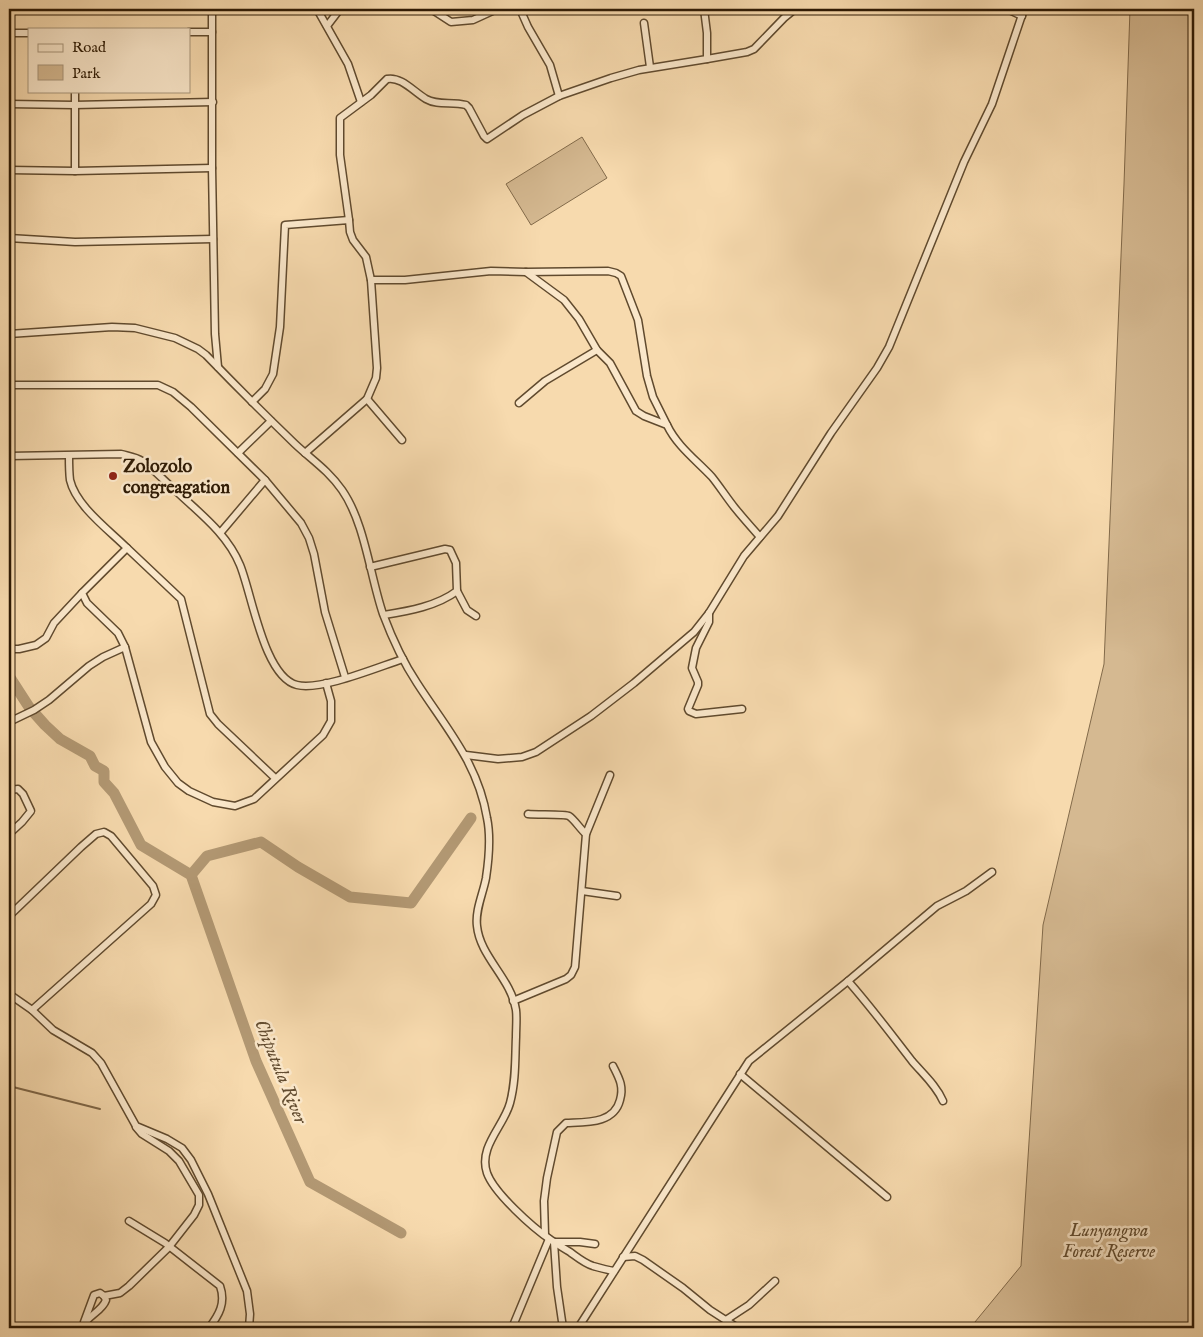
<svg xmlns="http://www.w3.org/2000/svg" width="1203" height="1337" viewBox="0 0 1203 1337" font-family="'IM FELL English',serif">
  <rect width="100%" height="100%" fill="#f7daae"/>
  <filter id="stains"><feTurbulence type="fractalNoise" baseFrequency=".004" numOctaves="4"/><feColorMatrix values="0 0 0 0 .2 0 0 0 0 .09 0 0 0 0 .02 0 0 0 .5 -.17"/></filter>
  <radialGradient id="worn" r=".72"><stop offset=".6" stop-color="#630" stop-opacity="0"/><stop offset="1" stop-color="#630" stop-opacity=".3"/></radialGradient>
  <g fill="#d5b991" stroke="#826a4a">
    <path d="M 1130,9 L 1194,9 L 1194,1328 L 970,1328 L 1021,1266 L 1043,925 L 1104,664 L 1124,184 Z"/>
    <path d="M 582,137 L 607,178 L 531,225 L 506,184 Z"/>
  </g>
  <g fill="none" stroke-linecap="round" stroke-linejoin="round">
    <path stroke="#7e6647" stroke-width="2" d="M 9,1086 L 100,1109"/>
    <g stroke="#b39974" stroke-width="11">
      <path d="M 9,676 L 29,707 L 45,725 L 60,739 L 90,756 L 95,766 L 104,771 L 104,782 L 114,793 L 141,845 L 191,875 L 256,1061 L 310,1182 L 401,1233"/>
      <path d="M 191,875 L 207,856 L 261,842 L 298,867 L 350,897 L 411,903 L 471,818"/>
    </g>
    <defs>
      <g id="minor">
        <path d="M 212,9 L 212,168 L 215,334 L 218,367"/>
        <path d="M 317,9 L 348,64 L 361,102"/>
        <path d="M 431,9 L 451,22 L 473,20 L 497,9"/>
        <path d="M 520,9 L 528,27 L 550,65 L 559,96"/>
        <path d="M 1007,9 L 1022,16"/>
        <path d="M 644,23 L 650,67"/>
        <path d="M 327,26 L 340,9"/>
        <path d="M 189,32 L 212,32"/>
        <path d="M 9,33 L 29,33"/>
        <path d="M 707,59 L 747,52 L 754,49 L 784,18 L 795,9"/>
        <path d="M 75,91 L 75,171 L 212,168"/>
        <path d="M 9,104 L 74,105 L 213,102"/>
        <path d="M 9,170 L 75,171"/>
        <path d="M 349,220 L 340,155 L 340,118 L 371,95 L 387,79 C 401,76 414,92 426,99 C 438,106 452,101 466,105 L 469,108 L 484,136 L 487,139 L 523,115 L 559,96 L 611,78 L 639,70 L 707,59 L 707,33 L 704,9"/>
        <path d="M 9,238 L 75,242 L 213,239"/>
        <path d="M 526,272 L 608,271 L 616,273 L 621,276 L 638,320 L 647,376 L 653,397 L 667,425"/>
        <path d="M 9,334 L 112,327 L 135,328 L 175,338 L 198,349 L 206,355 C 235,385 265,415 295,444 C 312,460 328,470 342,490 C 365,523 370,576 383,614 C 392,638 403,662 417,683 C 446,728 478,763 487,818 C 491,837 489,858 486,878 C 483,894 475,910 477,926 C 480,957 511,978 516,1010 C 517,1018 516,1028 516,1037 C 515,1059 516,1081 510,1103 C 504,1126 478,1147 487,1173 C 494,1193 533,1228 551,1240 C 557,1244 563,1248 570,1252 C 577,1257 584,1263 593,1266 C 600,1268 607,1270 614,1271"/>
        <path d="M 9,385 L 158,385 L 173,392 L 191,407 L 265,480 L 301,523 L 309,538 L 314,554 L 325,612 L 345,677"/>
        <path d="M 367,399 L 402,440"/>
        <path d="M 252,402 L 265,389 L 273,374 L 280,327 L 285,225 L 349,220 L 350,232 L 353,240 L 366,257 L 371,280"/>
        <path d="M 519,403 L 545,381 L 597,350"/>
        <path d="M 238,453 L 271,421"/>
        <path d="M 305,453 L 367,399 L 376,378 L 377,368 L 371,280 L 405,280 L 491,271 L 526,272 L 564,300 L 579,319 L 597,350 L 610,363 L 636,411 L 644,416 L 667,425 C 677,446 696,460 712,477 C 720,487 727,498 735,508 C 743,518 752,528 760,537"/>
        <path d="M 9,456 L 121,454 C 128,456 136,457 142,461 C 154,469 163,480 174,489 C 198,512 227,533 240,565 C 252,594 264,677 297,685 C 321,691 378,667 403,659"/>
        <path d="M 69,456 C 69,463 69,472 70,480 C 76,506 109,530 127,548 L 82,593 L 87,603 L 118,633 L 125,647 L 151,742 L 165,767 L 178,783 L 189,791 L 213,802 L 235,806 L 254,799 L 323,735 L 331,721 L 331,701 L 326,683"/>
        <path d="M 221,532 L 265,480"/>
        <path d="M 127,548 L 181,599 L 210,714 L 218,724 L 275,778"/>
        <path d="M 370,567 L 445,549 L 450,550 L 456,563 L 457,591 C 437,606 409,611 384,615"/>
        <path d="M 457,591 L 467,610 L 476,616"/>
        <path d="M 709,613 L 709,622 L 696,648 L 692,668 L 698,682 L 698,685 L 688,709 L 689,711 L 696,714 L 742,709"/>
        <path d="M 9,649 L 19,649 L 36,645 L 46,638 L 54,623 L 82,593"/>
        <path d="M 9,722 L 34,710 L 49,700 L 89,666 L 103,657 L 125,647"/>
        <path d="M 466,755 L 498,759 L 522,757 L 536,752 L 591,716 L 634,683 L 694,632 L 709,613 L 744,556 L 778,516 L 831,433 L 877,368 L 889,347 L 964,162 L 992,104 L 1024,9"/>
        <path d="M 9,790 L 18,789 L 23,794 L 31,811 L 22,822 L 9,834"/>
        <path d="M 528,814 C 536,815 565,814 569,816 C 575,820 580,829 586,834"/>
        <path d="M 582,891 L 617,896"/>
        <path d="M 9,916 L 81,847 L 96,834 L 104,832 L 111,836 L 153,886 L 156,895 L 151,904 L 32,1010"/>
        <path d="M 848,981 C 871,1007 891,1034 912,1061 C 923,1074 936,1085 943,1101"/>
        <path d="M 9,994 L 32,1010 L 53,1030 L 92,1053 L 101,1063 L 136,1126 L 167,1139 L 182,1148 L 191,1160 L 208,1194 L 247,1291 L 250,1314 L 249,1328"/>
        <path d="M 513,1001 L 566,979 L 571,975 L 575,967 L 586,834 L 610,775"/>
        <path d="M 740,1074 L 887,1197"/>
        <path d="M 129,1221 L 165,1243 L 220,1286 C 226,1303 219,1315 209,1328"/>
        <path d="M 545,1235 L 544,1201 L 547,1178 L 557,1132 L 566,1123 C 586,1122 614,1124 620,1100 C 624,1086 619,1078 613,1066"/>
        <path d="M 623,1257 L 635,1256 L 643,1260 L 683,1288 L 710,1310 L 738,1328"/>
        <path d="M 726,1320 L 749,1305 L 775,1281"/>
        <path d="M 84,1322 L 94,1295 L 100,1293 L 104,1296 L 120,1293 L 129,1286 L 169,1247 L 194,1215 L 199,1205 L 199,1195 L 179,1161 L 169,1151 L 142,1134 L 136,1127"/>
        <path d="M 82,1328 C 86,1316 102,1312 106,1300 L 104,1296"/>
        <path d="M 512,1328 L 549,1239"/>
        <path d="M 563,1328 L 557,1287 L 554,1242 L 580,1242 L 595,1244"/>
        <path d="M 578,1328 L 749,1061 L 848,981 L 937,906 L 966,891 L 992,872"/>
      </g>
    </defs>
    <use href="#minor" stroke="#604a2e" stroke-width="9"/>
    <use href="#minor" stroke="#fae7ca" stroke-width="6"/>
  </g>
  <circle fill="#8f2418" stroke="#fae7ca" stroke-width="2" cx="113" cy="476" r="5"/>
  <g text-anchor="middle" stroke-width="5" stroke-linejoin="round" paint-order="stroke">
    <g font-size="18" font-weight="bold" fill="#2e1a04" stroke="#fae7ca" text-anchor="start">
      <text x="123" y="472">Zolozolo<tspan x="123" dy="21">congreagation</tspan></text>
    </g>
    <g font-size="18" font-style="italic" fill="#604a2e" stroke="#fae7ca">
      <text x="1109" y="1236">Lunyangwa<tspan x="1109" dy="21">Forest Reserve</tspan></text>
    </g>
    <g font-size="19" font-style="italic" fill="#634d31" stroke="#fae7ca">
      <text transform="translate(282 1071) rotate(68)" y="7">Chiputula River</text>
    </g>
  </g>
  <rect width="1203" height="1337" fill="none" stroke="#f7daae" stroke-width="30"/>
  <rect x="10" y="10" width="1183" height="1317" fill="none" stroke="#2e1a04" stroke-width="2.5"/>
  <rect x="15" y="15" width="1173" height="1307" fill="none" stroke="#2e1a04"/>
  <rect x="28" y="28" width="162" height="65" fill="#fae7ca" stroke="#a8957b"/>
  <rect x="38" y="44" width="25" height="8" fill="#fae7ca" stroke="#a8957b"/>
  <text x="72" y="52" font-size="15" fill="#2e1a04">Road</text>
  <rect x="38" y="65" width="25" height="15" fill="#d5b991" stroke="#a8957b"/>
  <text x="72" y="78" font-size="15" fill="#2e1a04">Park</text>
  <rect width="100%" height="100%" filter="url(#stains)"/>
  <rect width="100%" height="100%" fill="url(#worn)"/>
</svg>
